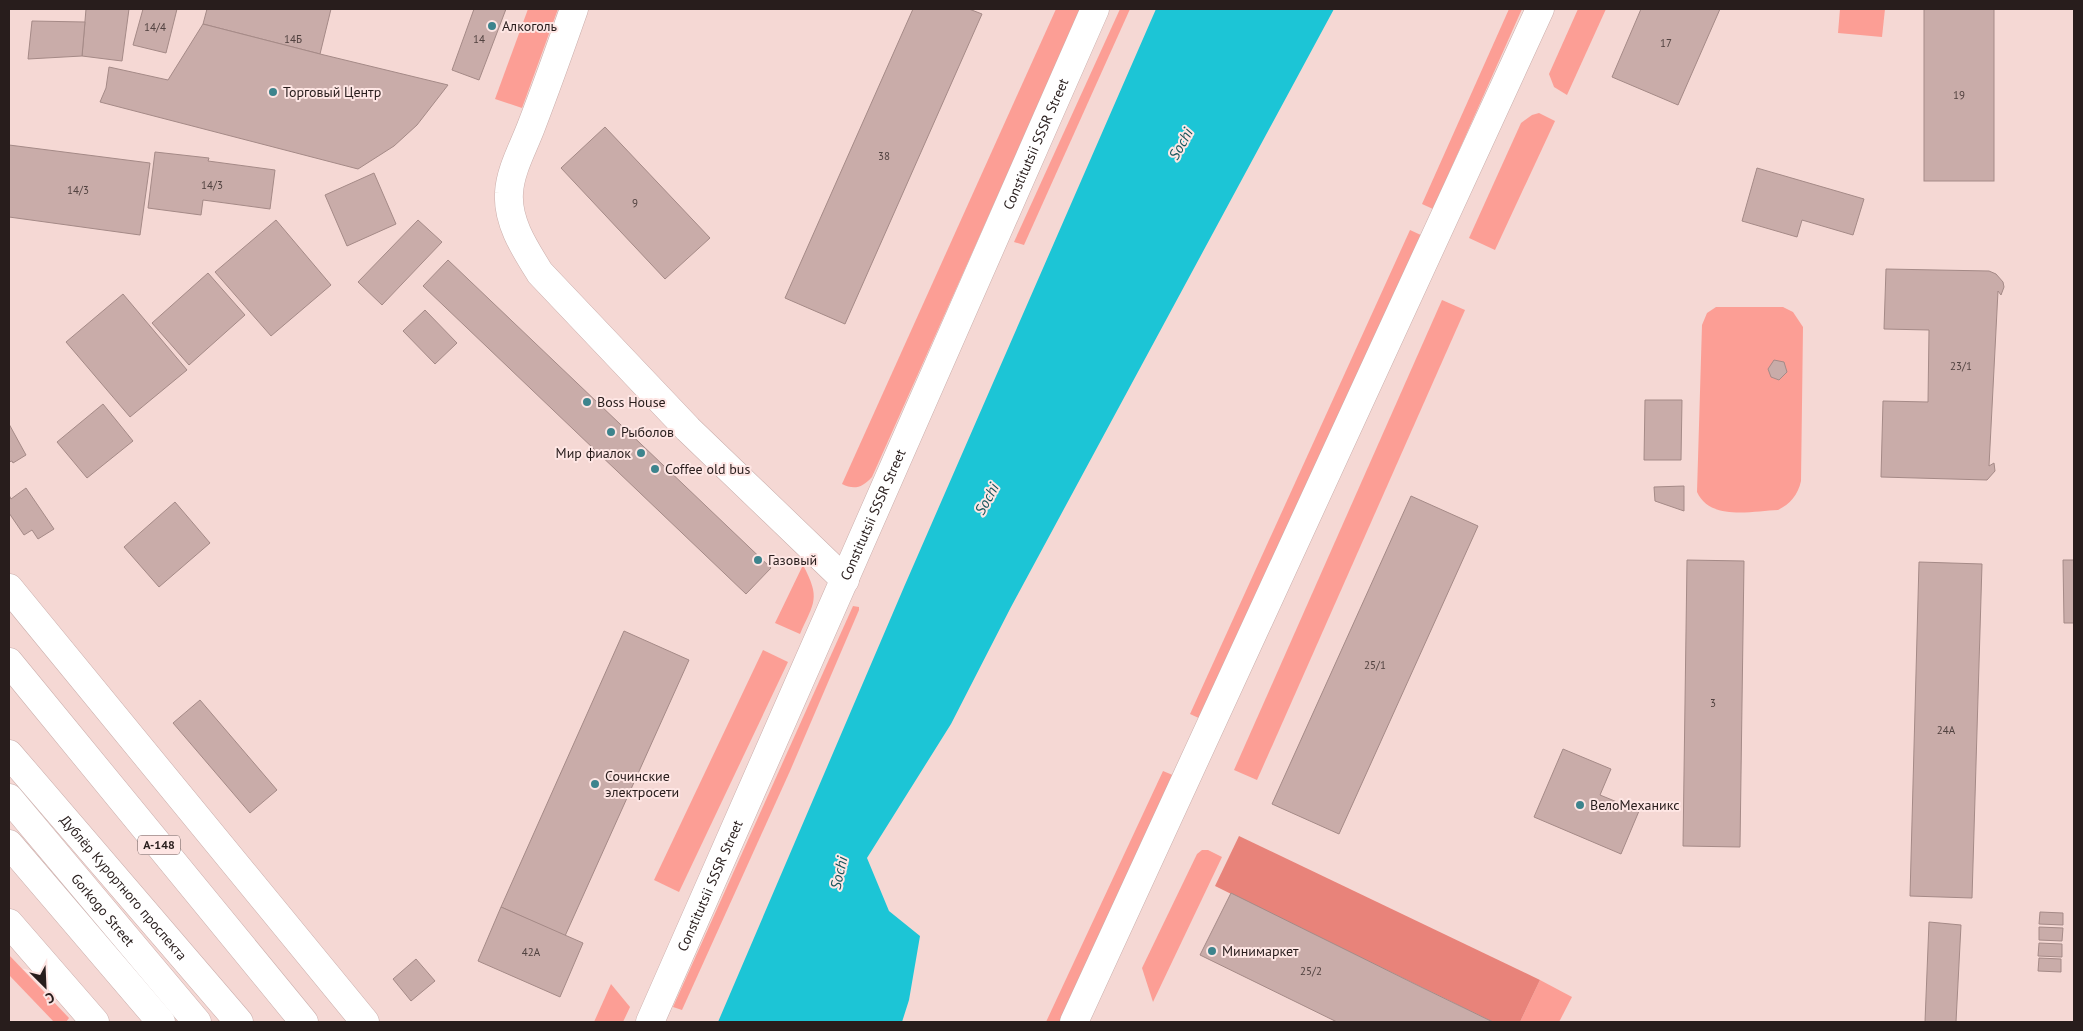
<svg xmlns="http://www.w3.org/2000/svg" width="2083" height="1031" viewBox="0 0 2083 1031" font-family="'PT Sans',sans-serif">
  <rect width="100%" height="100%" fill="#f5d8d4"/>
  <g fill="#fc9e95">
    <path d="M 528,9 L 558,9 L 522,108 L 495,99 Z"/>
    <path d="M 1056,9 L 1081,9 L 872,477 C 862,488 854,490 842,484 Z"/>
    <path d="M 1120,9 L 1130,9 L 1024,245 L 1014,242 Z"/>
    <path d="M 1509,9 L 1522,9 L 1433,209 L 1422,204 Z"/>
    <path d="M 1578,9 L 1606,9 L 1567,95 L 1554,87 L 1549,74 Z"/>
    <path d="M 1840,9 L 1885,9 L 1882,37 L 1838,33 Z"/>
    <path d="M 1539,113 L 1555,121 L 1495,250 L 1469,238 L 1521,123 L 1532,115 Z"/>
    <path d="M 1410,230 L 1423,236 L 1203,720 L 1190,714 Z"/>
    <path d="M 1442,300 L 1465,310 L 1257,780 L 1234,770 Z"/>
    <path d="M 1716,307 L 1783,307 L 1793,312 L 1803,327 L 1801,481 C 1798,495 1790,504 1778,510 C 1752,511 1710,521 1697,492 L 1702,325 L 1707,313 Z"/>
    <path d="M 803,565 C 821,599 814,602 800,634 L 775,623 Z"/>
    <path d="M 853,606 L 859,607 L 859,610 L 790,771 L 682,1010 L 673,1007 Z"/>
    <path d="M 763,650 L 788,662 L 679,892 L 654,880 Z"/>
    <path d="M 1163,771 L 1175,776 L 1061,1022 L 1046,1022 Z"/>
    <path d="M 1202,850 L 1208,850 L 1222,857 L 1153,1002 L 1142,968 L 1197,854 Z"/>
    <path d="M 9,955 L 69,1018 L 66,1022 L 54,1022 L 9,975 Z"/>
    <path d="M 1540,980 L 1572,997 L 1559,1022 L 1520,1022 Z"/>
    <path d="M 611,984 L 630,1007 L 623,1022 L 594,1022 Z"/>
  </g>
  <path fill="#e8837a" d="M 1239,836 L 1540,980 L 1520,1022 L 1493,1022 L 1215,886 Z"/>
  <path fill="#1cc5d6" d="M 1156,9 L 1334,9 L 1011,607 L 951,724 L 867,858 L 889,911 L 920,936 L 909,1000 L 902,1022 L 718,1022 L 904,587 Z"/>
  <g fill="#c9aca9" stroke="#a58a87">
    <path d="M 86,9 L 129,9 L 122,61 L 82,56 Z"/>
    <path d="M 143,9 L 177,9 L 166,53 L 133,45 Z"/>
    <path d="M 207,9 L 331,9 L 320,54 L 203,24 Z"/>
    <path d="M 474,9 L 506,9 L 479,80 L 452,70 Z"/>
    <path d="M 913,9 L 969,9 L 982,14 L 845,324 L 785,298 Z"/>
    <path d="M 1641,9 L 1720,9 L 1678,105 L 1612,77 Z"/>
    <rect x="1924" y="9" width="70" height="172"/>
    <path d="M 32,21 L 85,22 L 82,56 L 28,59 Z"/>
    <path d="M 203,24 L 320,54 L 448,85 L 417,125 L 394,146 L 358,169 L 100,102 L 106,88 L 109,67 L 168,80 Z"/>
    <path d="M 605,127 L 710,238 L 665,279 L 561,168 Z"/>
    <path d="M 9,145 L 150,163 L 140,235 L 9,217 Z"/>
    <path d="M 155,152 L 209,158 L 208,161 L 275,170 L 270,209 L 203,200 L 201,215 L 148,208 Z"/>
    <path d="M 1757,168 L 1864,199 L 1853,235 L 1802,220 L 1797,237 L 1742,221 Z"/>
    <path d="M 374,173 L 396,224 L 347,246 L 325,195 Z"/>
    <path d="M 276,220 L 331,285 L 271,336 L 215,272 Z"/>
    <path d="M 418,220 L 442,242 L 382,305 L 358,282 Z"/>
    <path d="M 448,260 L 771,568 L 746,594 L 423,286 Z"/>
    <path d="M 1886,269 L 1989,271 L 1996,274 L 2003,282 L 2004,287 L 2001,295 L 1998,291 L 1989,466 L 1994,463 L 1995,471 L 1987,480 L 1881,477 L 1883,401 L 1928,402 L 1929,330 L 1884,329 Z"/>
    <path d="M 208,273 L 245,315 L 189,365 L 152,323 Z"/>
    <path d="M 123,294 L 187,370 L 130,417 L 66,342 Z"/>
    <path d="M 425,310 L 457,343 L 435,364 L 403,331 Z"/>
    <path d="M 1774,360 L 1784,362 L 1787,372 L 1779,380 L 1771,377 L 1768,369 Z"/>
    <path d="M 1645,400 L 1682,400 L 1681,460 L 1644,460 Z"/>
    <path d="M 103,404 L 133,441 L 87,478 L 57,442 Z"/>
    <path d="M 9,424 L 26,455 L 13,463 L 12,461 L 9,462 Z"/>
    <path d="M 1684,486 L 1684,511 L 1655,501 L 1654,487 Z"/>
    <path d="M 26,488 L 54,529 L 38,539 L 32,530 L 24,535 L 9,513 L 9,495 L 11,499 Z"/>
    <path d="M 1411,496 L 1478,526 L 1339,834 L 1272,804 Z"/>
    <path d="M 175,502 L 210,543 L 159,587 L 124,547 Z"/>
    <path d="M 1687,560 L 1744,561 L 1740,847 L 1683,846 Z"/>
    <path d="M 2063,560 L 2074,560 L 2074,623 L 2064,623 Z"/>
    <path d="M 1919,562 L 1982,564 L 1972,898 L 1910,896 Z"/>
    <path d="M 624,631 L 689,660 L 565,936 L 501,907 Z"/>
    <path d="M 200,700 L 277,790 L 250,813 L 173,723 Z"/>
    <path d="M 1563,749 L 1611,769 L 1600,795 L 1639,811 L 1621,854 L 1534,817 Z"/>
    <path d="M 1231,893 L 1421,987 L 1493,1022 L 1337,1022 L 1200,955 Z"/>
    <path d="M 501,907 L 583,943 L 560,997 L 478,961 Z"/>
    <path d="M 2040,912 L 2063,913 L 2063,925 L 2039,924 Z"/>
    <path d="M 1929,922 L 1961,925 L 1956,1022 L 1925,1022 Z"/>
    <path d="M 2039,927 L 2063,928 L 2062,941 L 2039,940 Z"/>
    <path d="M 2039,943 L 2062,944 L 2062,957 L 2038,956 Z"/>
    <path d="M 2039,958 L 2061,959 L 2061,972 L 2038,971 Z"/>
    <path d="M 416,959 L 435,981 L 411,1001 L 393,979 Z"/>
  </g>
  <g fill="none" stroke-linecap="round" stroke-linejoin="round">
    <defs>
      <path id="minor" d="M 574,9 C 560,49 546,88 531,127 C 523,148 510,171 509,193 C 507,222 525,249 540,273 L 688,429 L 845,580"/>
      <path id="tertiary" d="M 1074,1022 L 1540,9"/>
      <g id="secondary">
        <path id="s1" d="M 650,1022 L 1095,9"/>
      </g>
      <g id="primary">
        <path d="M 9,588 L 365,1022"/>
        <path d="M 9,662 L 304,1022"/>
        <path id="s2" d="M 9,754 L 239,1022"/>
        <path id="s3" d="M 9,798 L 197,1022"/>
        <path d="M 9,844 L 161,1022"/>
        <path d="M 9,923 L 95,1022"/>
      </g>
    </defs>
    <use href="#minor" stroke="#caaeab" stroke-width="29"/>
    <use href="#tertiary" stroke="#caaeab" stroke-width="29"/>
    <use href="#secondary" stroke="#caaeab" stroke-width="29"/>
    <use href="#primary" stroke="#caaeab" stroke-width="29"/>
    <use href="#minor" stroke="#fff" stroke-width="28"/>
    <use href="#tertiary" stroke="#fff" stroke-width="28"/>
    <use href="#secondary" stroke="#fff" stroke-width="28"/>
    <use href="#primary" stroke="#fff" stroke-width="28"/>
  </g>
  <g fill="#3d848d" stroke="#fee6e4" stroke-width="2">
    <circle cx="492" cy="26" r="5"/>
    <circle cx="273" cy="92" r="5"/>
    <circle cx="587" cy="402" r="5"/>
    <circle cx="611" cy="432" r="5"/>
    <circle cx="641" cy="453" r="5"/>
    <circle cx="655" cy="469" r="5"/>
    <circle cx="758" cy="560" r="5"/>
    <circle cx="595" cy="784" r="5"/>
    <circle cx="1580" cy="805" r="5"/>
    <circle cx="1212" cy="951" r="5"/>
  </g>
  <g text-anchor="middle" stroke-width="4" stroke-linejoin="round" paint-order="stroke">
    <g font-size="11" fill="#50413f">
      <text x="155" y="31">14/4</text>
      <text x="293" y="43">14Б</text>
      <text x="479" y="43">14</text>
      <text x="1666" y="47">17</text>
      <text x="1959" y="99">19</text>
      <text x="884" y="160">38</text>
      <text x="212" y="189">14/3</text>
      <text x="78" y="194">14/3</text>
      <text x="635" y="207">9</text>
      <text x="1961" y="370">23/1</text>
      <text x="1375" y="669">25/1</text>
      <text x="1713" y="707">3</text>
      <text x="1946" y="734">24А</text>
      <text x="531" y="956">42А</text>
      <text x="1311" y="975">25/2</text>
    </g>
    <rect fill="#fee6e4" stroke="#685958" stroke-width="1" x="138" y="835.5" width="42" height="19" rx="4"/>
    <g font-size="12" font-weight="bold" fill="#281d1c">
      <text x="159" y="849">А-148</text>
    </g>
    <g font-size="14" fill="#281d1c" stroke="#fee6e4" text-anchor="start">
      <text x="502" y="31">Алкоголь</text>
      <text x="283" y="97">Торговый Центр</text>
      <text x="597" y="407">Boss House</text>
      <text x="621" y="437">Рыболов</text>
      <text x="631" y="458" text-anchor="end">Мир фиалок</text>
      <text x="665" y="474">Coffee old bus</text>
      <text x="768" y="565">Газовый</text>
      <text x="605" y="781">Сочинские<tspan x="605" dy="16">электросети</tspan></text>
      <text x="1590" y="810">ВелоМеханикс</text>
      <text x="1222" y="956">Минимаркет</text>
    </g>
    <g font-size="14" fill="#281d1c" stroke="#fee6e4">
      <text dy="5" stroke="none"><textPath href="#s1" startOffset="959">Constitutsii SSSR Street</textPath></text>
      <text dy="5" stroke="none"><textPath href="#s1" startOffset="554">Constitutsii SSSR Street</textPath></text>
      <text dy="5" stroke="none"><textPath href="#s1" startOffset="149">Constitutsii SSSR Street</textPath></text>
      <text dy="5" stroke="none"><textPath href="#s2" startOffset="176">Дублёр Курортного проспекта</textPath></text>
      <text dy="5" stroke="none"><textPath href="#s3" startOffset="146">Gorkogo Street</textPath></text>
    </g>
    <g font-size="15" font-style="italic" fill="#17555c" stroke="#fee6e4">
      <text transform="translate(1181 144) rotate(-61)" y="5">Sochi</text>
      <text transform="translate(987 499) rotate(-61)" y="5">Sochi</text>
      <text transform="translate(839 873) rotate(-77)" y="5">Sochi</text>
    </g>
  </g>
  <rect width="2083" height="1031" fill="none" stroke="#281d1c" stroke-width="20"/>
  <g transform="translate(45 986) rotate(156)" stroke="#fee6e4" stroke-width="4" paint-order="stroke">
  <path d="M0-4L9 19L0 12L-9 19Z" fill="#281d1c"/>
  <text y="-8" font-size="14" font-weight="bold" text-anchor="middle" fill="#281d1c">С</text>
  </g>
</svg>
